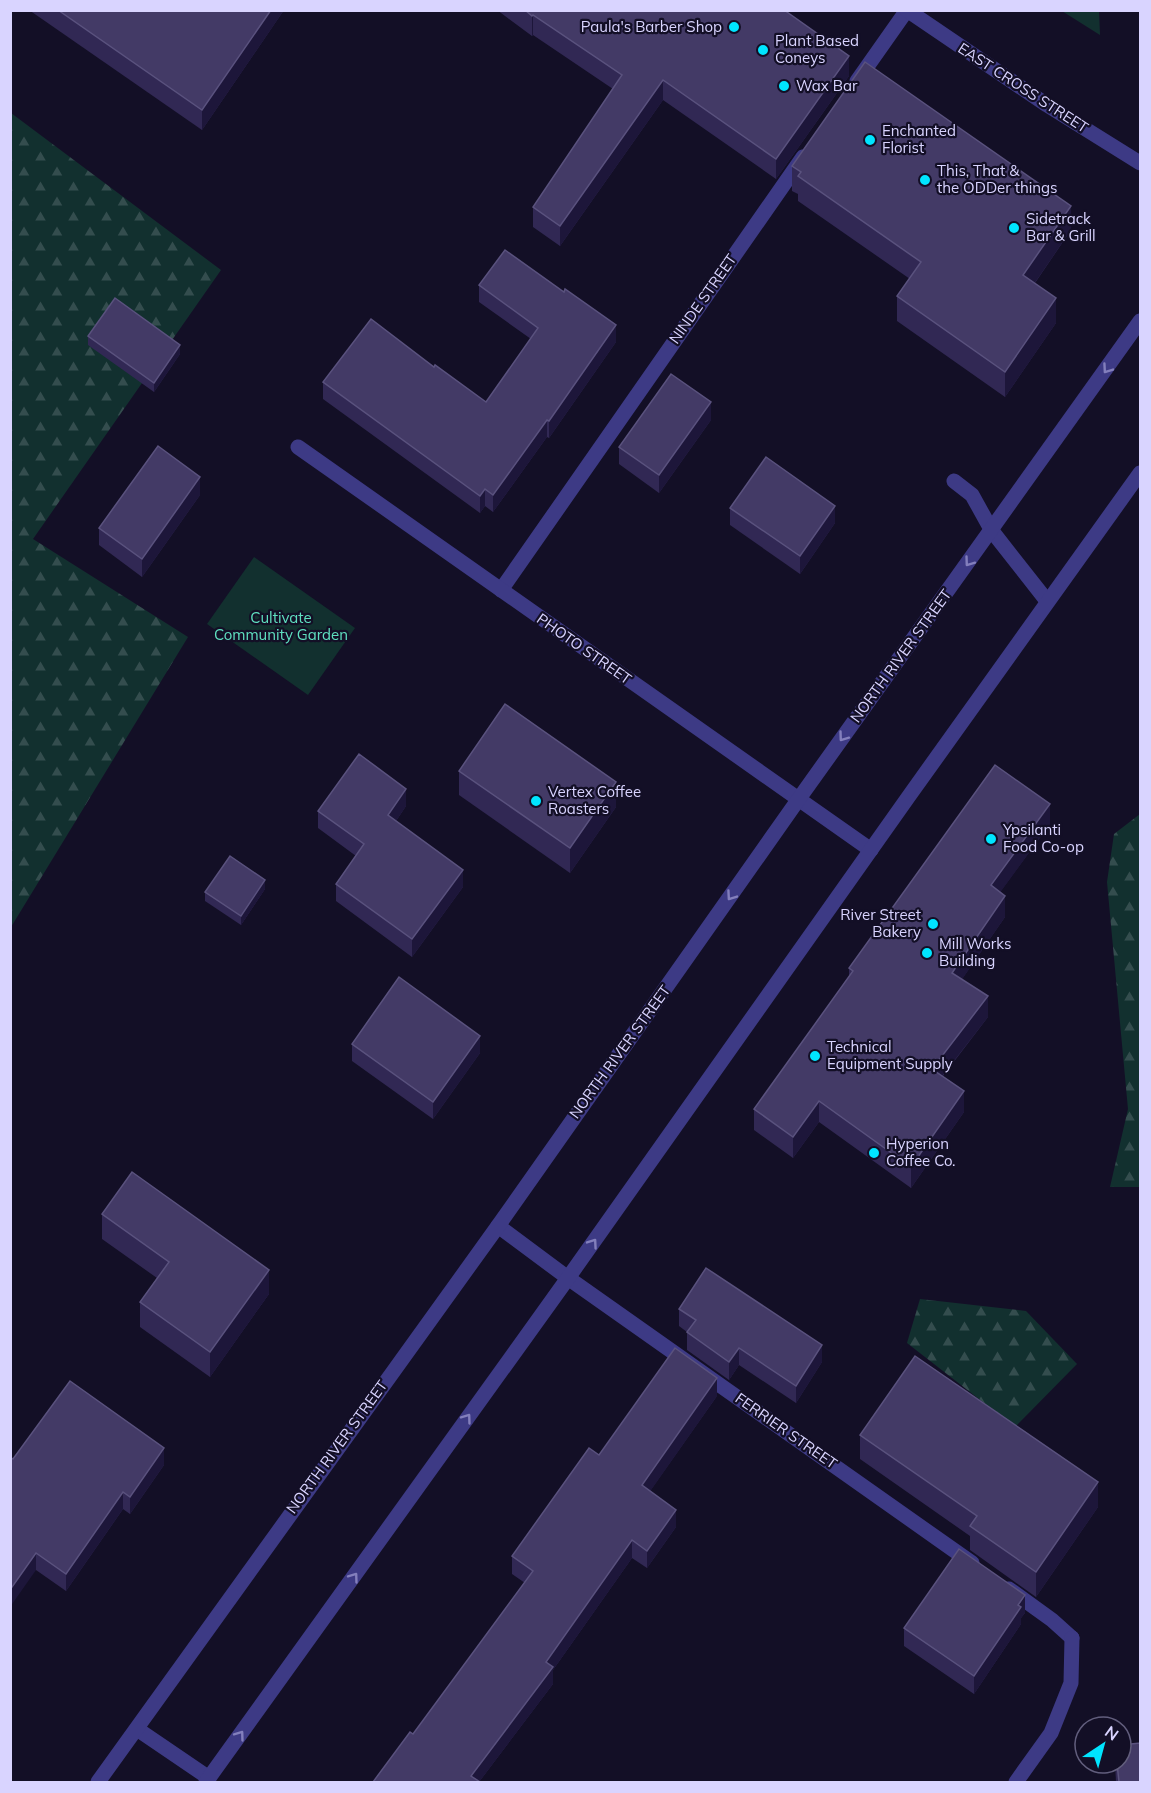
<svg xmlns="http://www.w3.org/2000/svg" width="1151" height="1793" viewBox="0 0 1151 1793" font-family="Mulish,sans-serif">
  <defs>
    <pattern id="grass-tufts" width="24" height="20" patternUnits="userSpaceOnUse" patternTransform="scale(1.5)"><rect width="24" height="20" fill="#12302f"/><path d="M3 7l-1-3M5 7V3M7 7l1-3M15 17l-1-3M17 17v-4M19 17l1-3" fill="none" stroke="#344d4e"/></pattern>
    <pattern id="forest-firs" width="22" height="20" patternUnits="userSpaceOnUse" patternTransform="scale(1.5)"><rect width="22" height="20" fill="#12302f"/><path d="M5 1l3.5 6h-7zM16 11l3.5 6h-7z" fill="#344d4e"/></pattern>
  </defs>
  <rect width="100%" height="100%" fill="#130f26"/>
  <path fill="url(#grass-tufts)" d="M 1062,11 L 1099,11 L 1100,35 Z"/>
  <g fill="url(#forest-firs)">
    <path d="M 11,113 L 221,270 L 33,539 L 188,637 L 11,927 Z"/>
    <path d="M 1140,814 L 1140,1187 L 1110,1187 L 1128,1109 L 1107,882 L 1114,834 Z"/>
    <path d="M 920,1299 L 1026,1311 L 1077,1364 L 1015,1427 L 907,1343 Z"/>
  </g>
  <path fill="#12302f" d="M 254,557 L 355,628 L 308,695 L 207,624 Z"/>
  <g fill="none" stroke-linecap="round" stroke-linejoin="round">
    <g stroke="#3d3a85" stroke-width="15">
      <path d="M 857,81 L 907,10"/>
      <path d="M 954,481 L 972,495 L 992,531 L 1047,601"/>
      <path d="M 501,590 L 803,157"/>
      <path d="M 498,1226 L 568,1278 L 972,1563"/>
      <path d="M 1009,1589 L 1052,1620 L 1072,1638"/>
      <path d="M 137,1729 L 209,1778"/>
    </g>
    <g stroke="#3d3a85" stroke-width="15">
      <path d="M 298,447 L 871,850"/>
      <path d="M 1016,1782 L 1051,1733 L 1071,1683 L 1072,1638"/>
    </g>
    <g stroke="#3d3a85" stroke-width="15">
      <path d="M 907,10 L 1047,105 L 1140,163"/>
      <path d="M 98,1782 L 498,1226 L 798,800 L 1140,321"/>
      <path d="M 206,1782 L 568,1278 L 909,796 L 1140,473"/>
    </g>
  </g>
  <g fill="#312854">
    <path d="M 29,10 L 284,10 L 202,130 Z"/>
    <path d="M 497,10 L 784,10 L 849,76 L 776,179 L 663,100 L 560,246 L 533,227 L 533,207 L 613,89 L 533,35 L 532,36 Z"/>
    <path d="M 792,166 L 1071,230 L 1035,283 L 1056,323 L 1005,397 L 897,321 L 897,296 L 910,279 L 798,201 L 798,194 L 792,191 Z"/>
    <path d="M 479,285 L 616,342 L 549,438 L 547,437 L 493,512 L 485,506 L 480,513 L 323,399 L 323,382 L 434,367 L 486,402 L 531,339 L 479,302 Z"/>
    <path d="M 88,336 L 180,354 L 154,392 L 88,345 Z"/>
    <path d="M 711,420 L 659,493 L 619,464 L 619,447 Z"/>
    <path d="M 200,495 L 142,577 L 99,545 L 99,528 Z"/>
    <path d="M 730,508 L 835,523 L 800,574 L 730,525 Z"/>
    <path d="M 459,771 L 616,807 L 570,873 L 459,795 Z"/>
    <path d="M 406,806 L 396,821 L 463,887 L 412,957 L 336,901 L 336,884 L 356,856 L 318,828 L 318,811 Z"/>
    <path d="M 1050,824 L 1000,892 L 1005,917 L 962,979 L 988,1017 L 943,1076 L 964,1112 L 911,1188 L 819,1122 L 793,1158 L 754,1130 L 754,1109 L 849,977 L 849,968 Z"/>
    <path d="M 265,889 L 241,925 L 205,901 L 205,892 Z"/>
    <path d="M 352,1044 L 480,1053 L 433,1119 L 352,1061 Z"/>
    <path d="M 102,1214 L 269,1294 L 210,1377 L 140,1327 L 140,1302 L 157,1278 L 102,1239 Z"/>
    <path d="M 679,1309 L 822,1362 L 796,1403 L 739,1365 L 729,1380 L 687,1350 L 687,1332 L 679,1326 Z"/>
    <path d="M 717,1396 L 650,1491 L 676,1527 L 647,1568 L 632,1558 L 553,1670 L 553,1684 L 479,1782 L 413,1734 L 525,1583 L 512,1574 L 512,1556 L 599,1455 Z"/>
    <path d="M 860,1435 L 1098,1507 L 1036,1597 L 970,1550 L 970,1536 L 860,1459 Z"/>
    <path d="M 13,1459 L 164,1465 L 130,1514 L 123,1509 L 66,1591 L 36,1570 Z"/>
    <path d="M 1025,1613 L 1021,1618 L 1021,1624 L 974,1694 L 904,1646 L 904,1628 Z"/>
    <path d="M 1115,1763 L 1121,1763 L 1140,1782 L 1116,1782 Z"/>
  </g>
  <g fill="#1d163a">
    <path d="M 271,10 L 284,10 L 202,130 L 202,110 Z"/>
    <path d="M 533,15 L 533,35 L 532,36 L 532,16 Z"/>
    <path d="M 849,56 L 849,76 L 776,179 L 776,159 Z"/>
    <path d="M 663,80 L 663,100 L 560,246 L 560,226 Z"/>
    <path d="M 1071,206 L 1071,230 L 1023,300 L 1023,275 Z"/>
    <path d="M 1056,298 L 1056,323 L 1005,397 L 1005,372 Z"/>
    <path d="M 616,325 L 616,342 L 549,438 L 549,421 Z"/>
    <path d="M 180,345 L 180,354 L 154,392 L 154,383 Z"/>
    <path d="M 711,402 L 711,420 L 659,493 L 659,475 Z"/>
    <path d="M 547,420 L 547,437 L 493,512 L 493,495 Z"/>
    <path d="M 200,477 L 200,495 L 142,577 L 142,559 Z"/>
    <path d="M 485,489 L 485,506 L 480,513 L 480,496 Z"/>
    <path d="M 835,506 L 835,523 L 800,574 L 800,556 Z"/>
    <path d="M 616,782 L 616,807 L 570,873 L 570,848 Z"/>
    <path d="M 406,789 L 406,806 L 388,833 L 388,815 Z"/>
    <path d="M 1050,804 L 1050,824 L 991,905 L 991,885 Z"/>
    <path d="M 463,870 L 463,887 L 412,957 L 412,939 Z"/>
    <path d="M 265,880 L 265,889 L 241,925 L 241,916 Z"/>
    <path d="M 1005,896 L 1005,917 L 952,994 L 952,973 Z"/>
    <path d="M 988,996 L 988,1017 L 932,1089 L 932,1069 Z"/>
    <path d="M 480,1036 L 480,1053 L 433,1119 L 433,1102 Z"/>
    <path d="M 964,1091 L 964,1112 L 911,1188 L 911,1167 Z"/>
    <path d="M 819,1101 L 819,1122 L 793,1158 L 793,1137 Z"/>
    <path d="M 269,1270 L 269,1294 L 210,1377 L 210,1352 Z"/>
    <path d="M 822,1345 L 822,1362 L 796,1403 L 796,1386 Z"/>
    <path d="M 739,1348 L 739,1365 L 729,1380 L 729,1362 Z"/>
    <path d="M 717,1378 L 717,1396 L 642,1503 L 642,1485 Z"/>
    <path d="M 164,1448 L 164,1465 L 130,1514 L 130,1497 Z"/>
    <path d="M 1098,1482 L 1098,1507 L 1036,1597 L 1036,1572 Z"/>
    <path d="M 123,1492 L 123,1509 L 66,1591 L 66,1574 Z"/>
    <path d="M 676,1510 L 676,1527 L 647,1568 L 647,1551 Z"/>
    <path d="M 632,1540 L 632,1558 L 553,1670 L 553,1684 L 479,1782 L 471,1776 L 546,1662 Z"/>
    <path d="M 36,1553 L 36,1570 L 10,1607 L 10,1590 Z"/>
    <path d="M 1025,1595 L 1025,1613 L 1021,1618 L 1021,1624 L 974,1694 L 974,1676 Z"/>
  </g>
  <g fill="#433a66" stroke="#5a527e" stroke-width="1.5">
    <path d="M 58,10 L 271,10 L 202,110 Z"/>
    <path d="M 525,10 L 784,10 L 849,56 L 776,159 L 663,80 L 560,226 L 533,207 L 622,75 L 533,15 L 532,16 Z"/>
    <path d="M 865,62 L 1071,206 L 1023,275 L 1056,298 L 1005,372 L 897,296 L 921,262 L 798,176 L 801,172 L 792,166 Z"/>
    <path d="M 505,250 L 564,292 L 565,289 L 616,325 L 549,421 L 547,420 L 493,495 L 485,489 L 480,496 L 323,382 L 371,319 L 434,367 L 435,365 L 486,402 L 538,328 L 479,285 Z"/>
    <path d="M 115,298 L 180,345 L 154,383 L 88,336 Z"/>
    <path d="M 671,374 L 711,402 L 659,475 L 619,447 Z"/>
    <path d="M 158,446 L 200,477 L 142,559 L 99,528 Z"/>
    <path d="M 766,457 L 835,506 L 800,556 L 730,508 Z"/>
    <path d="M 505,704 L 616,782 L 570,848 L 459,771 Z"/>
    <path d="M 359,754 L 406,789 L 388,815 L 463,870 L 412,939 L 336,884 L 364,844 L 318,811 Z"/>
    <path d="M 995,765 L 1050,804 L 991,885 L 1005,896 L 952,973 L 988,996 L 932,1069 L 964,1091 L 911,1167 L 819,1101 L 793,1137 L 754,1109 L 853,971 L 849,968 Z"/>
    <path d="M 230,856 L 265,880 L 241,916 L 205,892 Z"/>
    <path d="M 399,977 L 480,1036 L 433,1102 L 352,1044 Z"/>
    <path d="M 132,1172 L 269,1270 L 210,1352 L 140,1302 L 169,1262 L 102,1214 Z"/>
    <path d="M 706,1268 L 822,1345 L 796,1386 L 739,1348 L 729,1362 L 687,1332 L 696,1320 L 679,1309 Z"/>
    <path d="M 675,1348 L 717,1378 L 642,1485 L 676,1510 L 647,1551 L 632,1540 L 546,1662 L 553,1667 L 471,1776 L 480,1782 L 373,1782 L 410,1732 L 413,1734 L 533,1571 L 512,1556 L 589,1448 L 599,1455 Z"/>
    <path d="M 915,1356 L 1098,1482 L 1036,1572 L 970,1526 L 977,1516 L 860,1435 Z"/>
    <path d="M 70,1381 L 164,1448 L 130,1497 L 123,1492 L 66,1574 L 36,1553 L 10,1590 L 10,1457 L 13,1459 Z"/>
    <path d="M 959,1549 L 1025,1595 L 1018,1605 L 1021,1607 L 974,1676 L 904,1628 Z"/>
    <path d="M 1140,1743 L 1140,1782 L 1119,1782 L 1117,1763 L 1121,1763 L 1121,1745 Z"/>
  </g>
  <defs><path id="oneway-chevron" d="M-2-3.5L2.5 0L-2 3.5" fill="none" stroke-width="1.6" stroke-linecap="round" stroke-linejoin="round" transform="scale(1.5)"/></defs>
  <g stroke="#837fbc">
    <use href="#oneway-chevron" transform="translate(1107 369) rotate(125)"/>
    <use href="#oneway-chevron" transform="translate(969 562) rotate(126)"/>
    <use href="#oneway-chevron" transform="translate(843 737) rotate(126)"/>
    <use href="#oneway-chevron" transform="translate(731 896) rotate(125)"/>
    <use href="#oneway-chevron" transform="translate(593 1243) rotate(-55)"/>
    <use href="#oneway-chevron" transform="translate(467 1418) rotate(-54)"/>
    <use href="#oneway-chevron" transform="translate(354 1577) rotate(-54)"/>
    <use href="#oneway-chevron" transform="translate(240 1735) rotate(-54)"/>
  </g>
  <g fill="#00e5ff" stroke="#130f26" stroke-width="2">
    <circle cx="734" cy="27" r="6"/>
    <circle cx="763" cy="50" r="6"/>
    <circle cx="784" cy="86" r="6"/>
    <circle cx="870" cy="140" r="6"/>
    <circle cx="925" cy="180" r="6"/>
    <circle cx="1014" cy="228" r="6"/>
    <circle cx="536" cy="801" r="6"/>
    <circle cx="991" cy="839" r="6"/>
    <circle cx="933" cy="924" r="6"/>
    <circle cx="927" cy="953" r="6"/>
    <circle cx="815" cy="1056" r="6"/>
    <circle cx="874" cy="1153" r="6"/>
  </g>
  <g text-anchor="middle" stroke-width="4.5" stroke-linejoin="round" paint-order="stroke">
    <g font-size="15" fill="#d9d4ff" stroke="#130f26" text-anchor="start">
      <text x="722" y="32" text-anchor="end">Paula's Barber Shop</text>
      <text x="775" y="46">Plant Based<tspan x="775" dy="17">Coneys</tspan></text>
      <text x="796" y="91">Wax Bar</text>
      <text x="882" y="136">Enchanted<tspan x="882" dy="17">Florist</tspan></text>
      <text x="937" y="176">This, That &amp;<tspan x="937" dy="17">the ODDer things</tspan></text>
      <text x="1026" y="224">Sidetrack<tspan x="1026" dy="17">Bar &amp; Grill</tspan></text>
      <text x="548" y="797">Vertex Coffee<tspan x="548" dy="17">Roasters</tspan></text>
      <text x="1003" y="835">Ypsilanti<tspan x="1003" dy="17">Food Co-op</tspan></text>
      <text x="921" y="920" text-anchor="end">River Street<tspan x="921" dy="17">Bakery</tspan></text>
      <text x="939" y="949">Mill Works<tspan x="939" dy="17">Building</tspan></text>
      <text x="827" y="1052">Technical<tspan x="827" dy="17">Equipment Supply</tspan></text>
      <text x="886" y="1149">Hyperion<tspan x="886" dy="17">Coffee Co.</tspan></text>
    </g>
    <g font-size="15" fill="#d9d4ff" stroke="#130f26">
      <text transform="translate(1023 88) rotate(33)" y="5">EAST CROSS STREET</text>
      <text transform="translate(703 299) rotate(-55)" y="5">NINDE STREET</text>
      <text transform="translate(584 649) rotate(35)" y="5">PHOTO STREET</text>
      <text transform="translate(901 656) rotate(-54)" y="5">NORTH RIVER STREET</text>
      <text transform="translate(620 1052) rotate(-54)" y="5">NORTH RIVER STREET</text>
      <text transform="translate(786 1431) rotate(35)" y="5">FERRIER STREET</text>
      <text transform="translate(337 1447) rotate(-54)" y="5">NORTH RIVER STREET</text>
    </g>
    <g font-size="15" fill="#5fe0c0" stroke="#130f26">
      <text x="281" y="623">Cultivate<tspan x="281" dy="17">Community Garden</tspan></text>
    </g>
  </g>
  <rect width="1151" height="1793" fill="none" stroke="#d9d4ff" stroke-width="24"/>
  <g transform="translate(1103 1745) rotate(36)"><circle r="28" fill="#130f26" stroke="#625e7d" stroke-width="1.5"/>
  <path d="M0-4.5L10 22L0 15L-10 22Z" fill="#00e5ff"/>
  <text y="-9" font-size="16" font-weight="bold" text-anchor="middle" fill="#d9d4ff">N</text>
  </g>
</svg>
